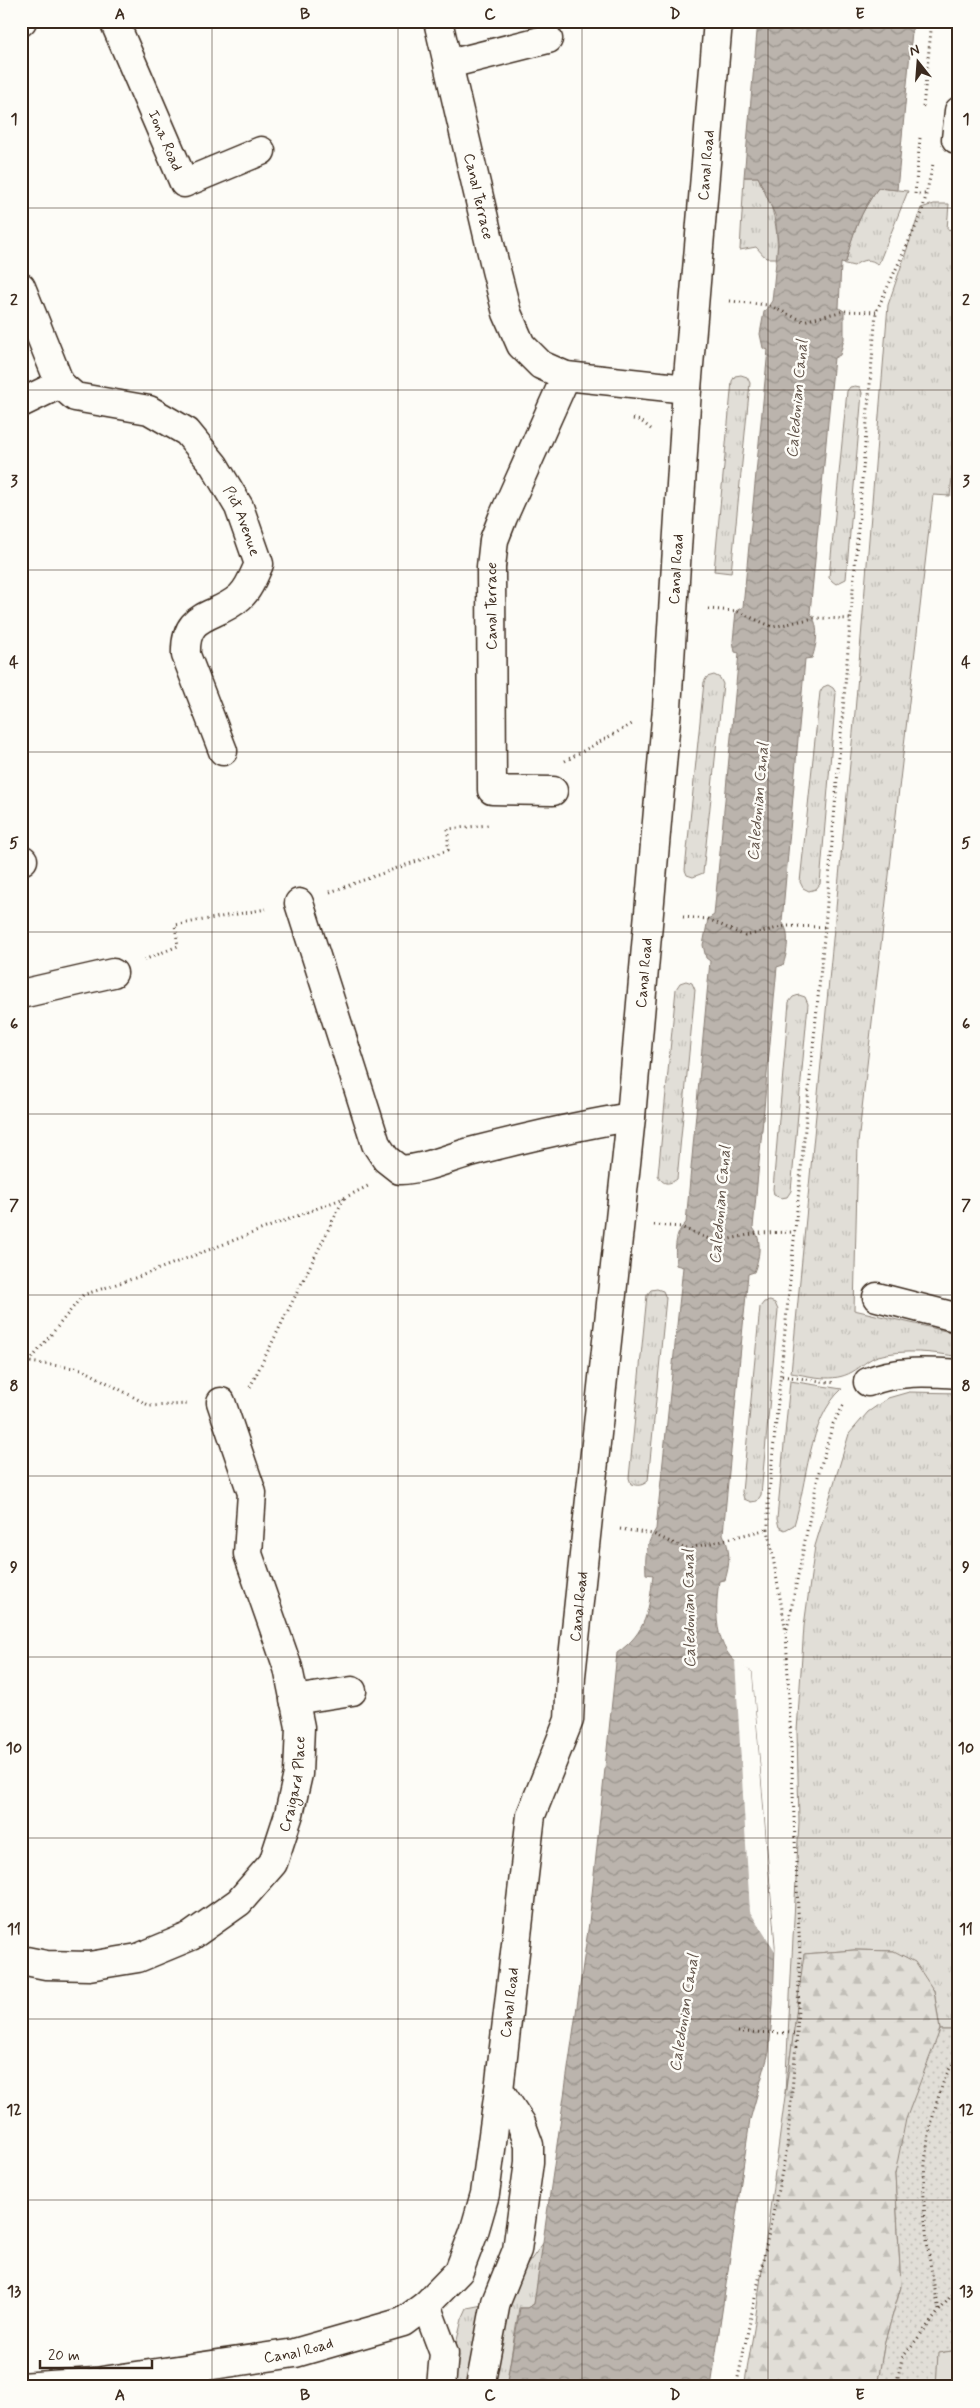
<svg xmlns="http://www.w3.org/2000/svg" width="980" height="2408" viewBox="0 0 980 2408" font-family="Mynerve,sans-serif">
  <defs>
    <pattern id="grass-tufts" width="24" height="20" patternUnits="userSpaceOnUse" patternTransform="scale(1.25)"><rect width="24" height="20" fill="#e1ded7"/><path d="M3 7l-1-3M5 7V3M7 7l1-3M15 17l-1-3M17 17v-4M19 17l1-3" fill="none" stroke="#c2bfb8"/></pattern>
    <pattern id="forest-firs" width="22" height="20" patternUnits="userSpaceOnUse" patternTransform="scale(1.25)"><rect width="22" height="20" fill="#e1ded7"/><path d="M5 1l3.5 6h-7zM16 11l3.5 6h-7z" fill="#c2bfb8"/></pattern>
    <pattern id="park-dots" width="8" height="8" patternUnits="userSpaceOnUse" patternTransform="scale(1.25)"><rect width="8" height="8" fill="#e1ded7"/><path d="M2 2h.1M6 6h.1" fill="none" stroke="#c2bfb8" stroke-width="1.8" stroke-linecap="round"/></pattern>
    <pattern id="water-waves" width="16" height="10" patternUnits="userSpaceOnUse" patternTransform="scale(1.25)"><rect width="16" height="10" fill="#bbb4ad"/><path d="M0 5q4-4 8 0t8 0" fill="none" stroke="#99938c"/></pattern>
  </defs>
  <rect width="100%" height="100%" fill="#fdfcf7"/>
  <filter id="ink" filterUnits="userSpaceOnUse"><feTurbulence type="fractalNoise" baseFrequency=".02" numOctaves="2"/><feDisplacementMap in="SourceGraphic" scale="10" xChannelSelector="R" yChannelSelector="G"/><feConvolveMatrix kernelMatrix="1 2 1 2 8 2 1 2 1" color-interpolation-filters="sRGB"/></filter>
  <g filter="url(#ink)">
    <path fill="#efece7" d="M 959,414 L 959,497 L 950,496 Z"/>
    <g fill="url(#grass-tufts)" stroke="#8e847a">
      <path d="M 744,177 L 758,177 C 773,202 779,230 777,258 L 766,258 L 756,247 L 740,250 Z"/>
      <path d="M 878,188 L 908,191 L 878,265 C 872,258 861,259 854,266 L 841,263 L 846,261 C 852,234 861,211 878,188 Z"/>
      <path d="M 934,204 L 949,204 L 947,229 L 959,231 L 959,414 L 950,496 L 933,495 L 858,1143 L 854,1310 L 959,1334 L 959,1357 C 934,1352 903,1349 878,1356 C 868,1359 861,1367 852,1372 C 833,1383 811,1376 791,1373 L 855,712 L 888,305 L 921,208 Z"/>
      <path d="M 741,375 L 747,377 L 750,383 L 731,573 L 714,571 L 732,381 L 735,376 Z"/>
      <path d="M 855,386 L 860,387 L 862,393 L 846,579 L 836,584 L 832,581 L 829,577 L 847,391 L 850,387 Z"/>
      <path d="M 714,675 L 720,678 L 723,684 L 703,873 L 693,877 L 687,875 L 685,870 L 704,682 L 707,677 Z"/>
      <path d="M 828,685 L 833,688 L 836,693 L 820,884 L 816,889 L 809,891 L 803,888 L 800,882 L 820,692 L 823,687 Z"/>
      <path d="M 686,981 L 692,983 L 695,990 L 677,1179 C 669,1185 662,1185 658,1175 L 676,989 L 680,983 Z"/>
      <path d="M 799,995 L 805,997 L 808,1004 L 791,1191 L 787,1197 L 781,1198 L 774,1195 L 773,1189 L 789,1002 L 793,997 Z"/>
      <path d="M 657,1289 L 663,1291 L 666,1298 L 648,1481 C 642,1486 638,1486 631,1484 L 629,1478 L 647,1295 L 651,1290 Z"/>
      <path d="M 770,1301 L 775,1303 L 778,1310 L 761,1495 L 757,1501 L 751,1502 L 744,1499 L 742,1492 L 760,1307 L 764,1302 Z"/>
      <path d="M 790,1381 L 842,1389 C 808,1419 807,1484 794,1525 L 785,1530 L 779,1527 L 777,1519 Z"/>
      <path d="M 909,1392 L 959,1393 L 959,2030 L 940,2030 L 934,1990 L 894,1951 L 854,1950 L 805,1954 L 785,2094 L 799,1822 L 797,1731 L 804,1626 L 815,1546 L 849,1434 L 868,1412 L 888,1398 Z"/>
      <path d="M 544,2242 L 534,2304 L 527,2308 L 519,2308 L 506,2387 L 490,2387 L 510,2288 Z"/>
      <path d="M 488,2304 L 472,2387 L 446,2387 L 462,2319 L 467,2308 Z"/>
    </g>
    <path fill="url(#forest-firs)" stroke="#8e847a" d="M 854,1950 L 894,1951 L 915,1962 L 934,1991 L 940,2030 L 895,2174 L 901,2287 L 885,2341 L 877,2387 L 744,2387 L 754,2329 L 804,1954 Z"/>
    <path fill="url(#park-dots)" stroke="#8e847a" d="M 940,2030 L 959,2030 L 959,2350 L 939,2353 L 936,2387 L 877,2387 L 885,2341 L 901,2287 L 895,2174 L 906,2119 Z"/>
    <path fill="#e1ded7" stroke="#8e847a" d="M 959,2350 L 959,2387 L 936,2387 L 938,2353 Z"/>
    <path fill="url(#water-waves)" stroke="#887d74" d="M 758,21 L 913,21 L 897,190 L 878,188 C 861,211 852,234 846,262 L 841,263 L 839,308 L 844,311 L 844,339 L 840,355 L 834,358 L 810,613 C 820,625 817,644 812,658 L 805,659 L 782,922 C 791,932 787,954 783,965 L 777,967 L 753,1228 C 763,1240 759,1259 754,1272 L 748,1274 L 723,1534 C 731,1550 730,1564 725,1580 L 719,1581 C 714,1615 714,1657 752,1672 L 775,1946 L 773,2004 L 769,2052 L 750,2120 L 711,2387 L 506,2387 L 520,2308 L 527,2308 L 534,2304 L 589,1923 L 617,1653 C 647,1632 649,1610 653,1575 L 646,1574 C 645,1555 646,1544 656,1529 L 683,1267 L 676,1265 C 675,1252 674,1232 686,1223 L 710,961 L 706,958 L 703,945 L 708,919 L 714,915 L 739,653 L 735,652 L 733,641 L 736,611 L 743,607 L 768,350 L 763,348 L 760,334 L 764,312 L 772,301 L 778,243 L 775,215 L 758,177 L 744,177 Z"/>
    <path fill="#fdfcf7" d="M 735,1661 L 752,1672 L 775,1951 L 750,1912 Z"/>
    <g fill="none" stroke-linecap="round" stroke-linejoin="round">
      <defs>
        <g id="minor">
          <path id="s1" d="M 114,21 L 184,183 L 261,151"/>
          <path id="s2" d="M 438,21 L 496,270 L 507,313 L 521,345 L 541,365 L 566,376 L 687,389"/>
          <path d="M 21,22 L 22,21"/>
          <path d="M 449,64 L 548,39"/>
          <path d="M 956,139 L 959,111"/>
          <path id="s3" d="M 21,287 L 60,384 L 75,397 L 149,410 L 187,432 L 214,465 L 239,507 L 259,564 C 254,575 249,589 240,597 C 214,620 184,611 186,655 L 223,751"/>
          <path d="M 21,403 L 60,384"/>
          <path id="s4" d="M 553,791 L 492,790 L 491,567 L 494,540 L 503,517 L 566,376"/>
          <path d="M 21,860 L 23,860"/>
          <path d="M 299,903 L 376,1144 L 386,1159 L 400,1170 C 426,1169 448,1158 474,1151 C 525,1138 578,1125 631,1117"/>
          <path d="M 21,994 L 113,973"/>
          <path d="M 877,1297 L 959,1318"/>
          <path d="M 868,1382 C 897,1370 928,1372 959,1374"/>
          <path d="M 294,1700 L 352,1691"/>
          <path id="s5" d="M 21,1960 L 46,1965 L 89,1966 L 138,1958 L 191,1936 L 239,1902 L 273,1863 L 289,1814 L 298,1774 L 300,1727 L 288,1668 L 248,1554 L 252,1493 L 221,1402"/>
          <path d="M 426,2305 L 444,2353 L 441,2387"/>
          <path id="s6" d="M 21,2387 L 95,2382 L 295,2353 L 403,2322 L 426,2305 L 459,2271 L 474,2232 L 485,2194 L 499,2090 L 531,1815 L 569,1720 L 571,1676 L 631,1117 L 667,708 L 687,389 L 718,21"/>
          <path d="M 480,2387 L 496,2302 L 517,2250 L 529,2162 L 529,2145 L 521,2123 L 499,2090"/>
        </g>
      </defs>
      <use href="#minor" stroke="#3b2a1e" stroke-width="31"/>
      <g stroke="#3b2a1e" stroke-width="3" stroke-dasharray="1 4" stroke-linecap="butt">
        <path d="M 923,107 L 932,21"/>
        <path d="M 920,138 L 915,194 L 926,194"/>
        <path d="M 730,301 L 768,305 L 803,321 L 844,311 L 876,312"/>
        <path d="M 633,419 L 641,421 L 651,429"/>
        <path d="M 708,609 L 736,611 L 773,627 L 814,618 L 852,619"/>
        <path d="M 565,761 L 632,724"/>
        <path d="M 330,892 L 448,850 L 448,829 L 488,825"/>
        <path d="M 683,917 L 708,919 L 745,936 L 786,926 L 825,927"/>
        <path d="M 144,960 L 178,946 L 175,925 L 266,909"/>
        <path d="M 654,1225 L 681,1227 L 716,1242 L 757,1233 L 795,1232"/>
        <path d="M 29,1362 L 83,1295 L 138,1277 L 344,1198 L 368,1186"/>
        <path d="M 21,1365 L 29,1362 L 82,1369 L 150,1406 L 188,1404"/>
        <path d="M 782,1376 L 836,1383"/>
        <path d="M 250,1387 L 344,1198"/>
        <path d="M 620,1529 L 653,1534 L 686,1549 L 768,1529"/>
        <path d="M 787,1629 L 819,1472 L 833,1424 L 844,1404"/>
        <path d="M 738,2032 L 797,2033"/>
        <path d="M 939,2310 C 924,2237 915,2175 937,2102 C 942,2086 946,2069 959,2058"/>
        <path d="M 736,2387 L 787,2148 L 797,2033 L 800,1955 L 786,1632 L 768,1529 L 768,1502 L 825,927 L 876,312 L 922,213 L 933,164"/>
        <path d="M 896,2387 L 902,2358 L 959,2286"/>
      </g>
      <use href="#minor" stroke="#fdfcf7" stroke-width="28"/>
    </g>
  </g>
  <path fill="none" stroke="#3b2a1e" stroke-width="1" stroke-opacity="0.55" d="M 212,21 L 212,2387M 398,21 L 398,2387M 582,21 L 582,2387M 768,21 L 768,2387M 21,208 L 959,208M 21,390 L 959,390M 21,570 L 959,570M 21,752 L 959,752M 21,932 L 959,932M 21,1114 L 959,1114M 21,1295 L 959,1295M 21,1476 L 959,1476M 21,1657 L 959,1657M 21,1838 L 959,1838M 21,2019 L 959,2019M 21,2200 L 959,2200"/>
  <g text-anchor="middle" stroke-width="5" stroke-linejoin="round" paint-order="stroke">
    <g font-size="15" fill="#3b2a1e" stroke="#fdfcf7">
      <text dy="5" stroke="none"><textPath href="#s1" startOffset="130">Iona Road</textPath></text>
      <text dy="5" stroke="none"><textPath href="#s6" startOffset="2591">Canal Road</textPath></text>
      <text dy="5" stroke="none"><textPath href="#s2" startOffset="180">Canal Terrace</textPath></text>
      <text dy="5" stroke="none"><textPath href="#s3" startOffset="349">Pict Avenue</textPath></text>
      <text dy="5" stroke="none"><textPath href="#s6" startOffset="2186">Canal Road</textPath></text>
      <text dy="5" stroke="none"><textPath href="#s4" startOffset="245">Canal Terrace</textPath></text>
      <text dy="5" stroke="none"><textPath href="#s6" startOffset="1781">Canal Road</textPath></text>
      <text dy="5" stroke="none"><textPath href="#s6" startOffset="1144">Canal Road</textPath></text>
      <text dy="5" stroke="none"><textPath href="#s5" startOffset="368">Craigard Place</textPath></text>
      <text dy="5" stroke="none"><textPath href="#s6" startOffset="739">Canal Road</textPath></text>
      <text dy="5" stroke="none"><textPath href="#s6" startOffset="280">Canal Road</textPath></text>
    </g>
    <g font-size="16" font-style="italic" fill="#615349" stroke="#fdfcf7">
      <text transform="translate(796 399) rotate(-85)" y="6">Caledonian Canal</text>
      <text transform="translate(757 802) rotate(-85)" y="6">Caledonian Canal</text>
      <text transform="translate(719 1205) rotate(-85)" y="6">Caledonian Canal</text>
      <text transform="translate(688 1609) rotate(-91)" y="6">Caledonian Canal</text>
      <text transform="translate(683 2013) rotate(-81)" y="6">Caledonian Canal</text>
    </g>
  </g>
  <rect width="980" height="2408" fill="none" stroke="#fdfcf7" stroke-width="55"/>
  <g transform="translate(918 62) rotate(343)" stroke="#fdfcf7" stroke-width="4" paint-order="stroke">
  <path d="M0-4L9 19L0 12L-9 19Z" fill="#3b2a1e"/>
  <text y="-8" font-size="14" font-weight="bold" text-anchor="middle" fill="#3b2a1e">N</text>
  </g>
  <path d="M40 2360v8h112v-8" fill="none" stroke="#3b2a1e" stroke-width="2.5"/>
  <text x="48" y="2360" font-size="15" fill="#3b2a1e" stroke="#fdfcf7" stroke-width="4" paint-order="stroke">20 m</text>
  <rect x="28" y="28" width="924" height="2352" fill="none" stroke="#3b2a1e" stroke-width="2"/>
  <g font-size="16" text-anchor="middle" font-weight="bold" fill="#3b2a1e">
    <text x="120" y="19">A</text>
    <text x="305" y="19">B</text>
    <text x="490" y="19">C</text>
    <text x="675" y="19">D</text>
    <text x="860" y="19">E</text>
    <text x="14" y="124">1</text>
    <text x="966" y="124">1</text>
    <text x="14" y="305">2</text>
    <text x="966" y="305">2</text>
    <text x="14" y="486">3</text>
    <text x="966" y="486">3</text>
    <text x="14" y="667">4</text>
    <text x="966" y="667">4</text>
    <text x="14" y="848">5</text>
    <text x="966" y="848">5</text>
    <text x="14" y="1029">6</text>
    <text x="966" y="1029">6</text>
    <text x="14" y="1210">7</text>
    <text x="966" y="1210">7</text>
    <text x="14" y="1391">8</text>
    <text x="966" y="1391">8</text>
    <text x="14" y="1572">9</text>
    <text x="966" y="1572">9</text>
    <text x="14" y="1753">10</text>
    <text x="966" y="1753">10</text>
    <text x="14" y="1934">11</text>
    <text x="966" y="1934">11</text>
    <text x="14" y="2115">12</text>
    <text x="966" y="2115">12</text>
    <text x="14" y="2296">13</text>
    <text x="966" y="2296">13</text>
    <text x="120" y="2400">A</text>
    <text x="305" y="2400">B</text>
    <text x="490" y="2400">C</text>
    <text x="675" y="2400">D</text>
    <text x="860" y="2400">E</text>
  </g>
</svg>
